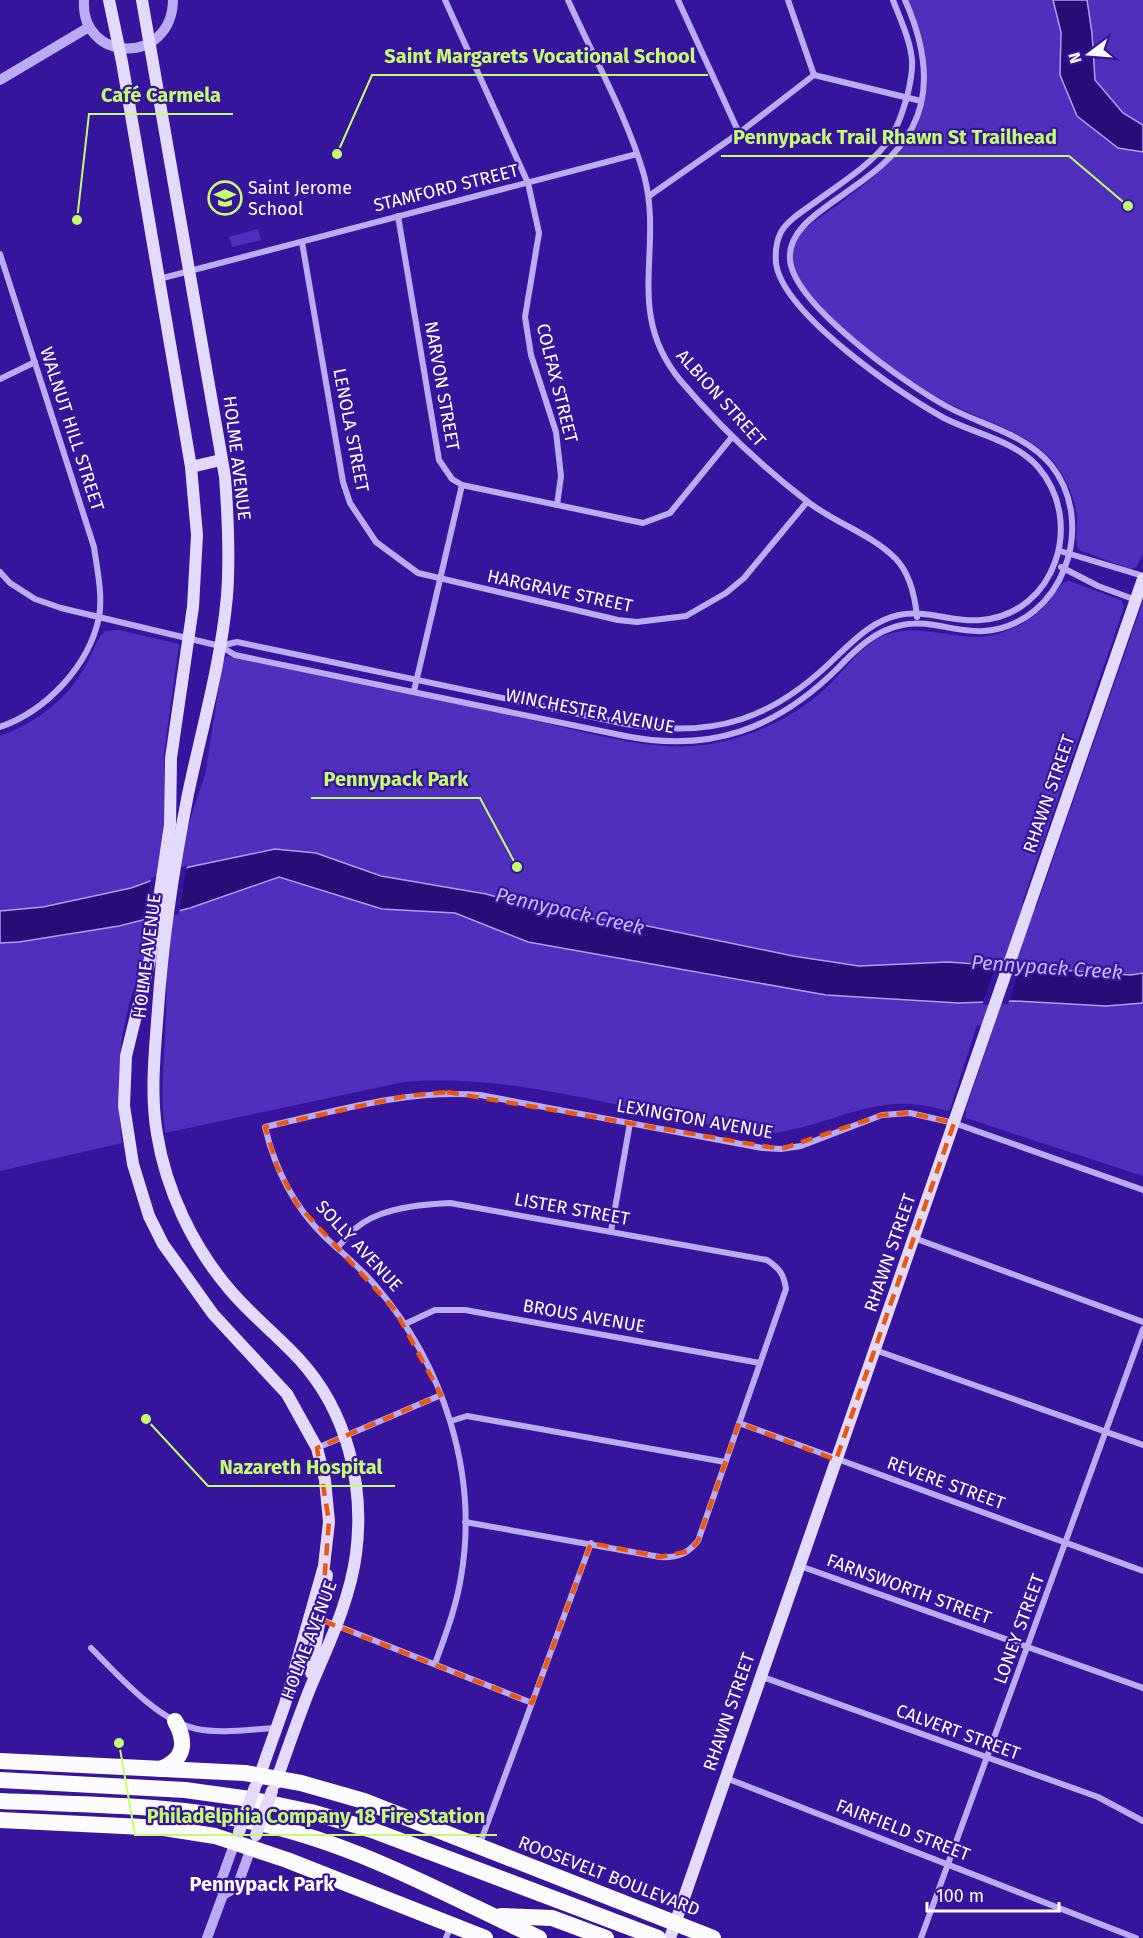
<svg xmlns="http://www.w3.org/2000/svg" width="1143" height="1938" viewBox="0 0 1143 1938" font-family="'Fira Sans',sans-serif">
  <rect width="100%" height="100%" fill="#36159c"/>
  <g fill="#502fbc">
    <path d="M 908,0 L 1143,0 L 1143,554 L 1136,567 L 1130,569 L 1079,550 C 1074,541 1078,527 1077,515 C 1074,496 1064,472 1050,458 C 1020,427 976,419 939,398 C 900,377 805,307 793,264 C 789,252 796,240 803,230 C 894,164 962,125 908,0 Z"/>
    <path d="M 258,229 L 261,240 L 232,247 L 229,237 Z"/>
    <path d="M 1069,581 L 1121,600 L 1124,607 L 1022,903 L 1036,908 L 1143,601 L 1143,1176 L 966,1118 L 966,1109 L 993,1029 L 977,1025 L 950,1109 L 947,1111 C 876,1087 831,1129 763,1134 C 645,1117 524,1072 404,1082 L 165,1133 C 158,1079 169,1026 166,972 L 143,964 C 118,1022 115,1080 122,1143 L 0,1171 L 0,736 C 35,723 67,700 85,667 C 92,656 95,640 105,631 L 119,630 L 179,644 L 164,754 L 164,818 L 186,832 L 205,775 L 223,661 L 227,656 C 263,658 300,671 335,678 C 404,693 475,707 544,723 C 598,735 656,753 711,744 C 756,736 799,715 831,683 C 847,667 860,647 881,637 C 919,620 956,643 994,635 C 1012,631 1032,620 1045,606 C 1053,598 1058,583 1069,581 Z"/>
  </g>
  <g fill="#280d78" stroke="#b09df6" stroke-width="1.5">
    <path d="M 1053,0 L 1087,0 L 1092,33 L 1095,80 L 1123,113 L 1143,125 L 1143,152 L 1118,148 L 1077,116 L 1060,75 L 1061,32 Z"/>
    <path d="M 275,849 L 316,853 L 381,876 L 486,894 L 566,916 L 633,923 L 793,956 L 859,966 L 948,962 L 1131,975 L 1143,973 L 1143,1003 L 1106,1006 L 1014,1001 L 958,1003 L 826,995 L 528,942 L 455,913 L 382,909 L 279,877 L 190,908 L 119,926 L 19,942 L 0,943 L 0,911 L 43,907 L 131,888 L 189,867 Z"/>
  </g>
  <g fill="#36159c">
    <path d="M 187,865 L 179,914 L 144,923 L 151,878 Z"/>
    <path d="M 997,962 L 1022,963 L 1008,1004 L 982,1005 Z"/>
  </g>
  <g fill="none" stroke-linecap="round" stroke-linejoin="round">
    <g stroke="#bbabf3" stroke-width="6">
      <path d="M 445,0 L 528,183 L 539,233 L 525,317 L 531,355 L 556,432 L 561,476 L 557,505"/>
      <path d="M 568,0 C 593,56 627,116 644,175 C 664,249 624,312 680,380 C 718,425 761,466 808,502 C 835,523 871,534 895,558 C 910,573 915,596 917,617"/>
      <path d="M 678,0 L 739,133"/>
      <path d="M 788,0 L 814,75"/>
      <path d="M 814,75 L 921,101"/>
      <path d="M 649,196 L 739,133 L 814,75"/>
      <path d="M 398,216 L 439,460 L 452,479 L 462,485 L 414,691"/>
      <path d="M 302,242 L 343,482 L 350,503 L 376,542 L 418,573 L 618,620 L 637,622 L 686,616 L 726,593 L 744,578 L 807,502"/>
      <path d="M 0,254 L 94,547 C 97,569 103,595 99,617 C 89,666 46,711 0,727"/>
      <path d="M 159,279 L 637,154"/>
      <path d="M 0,379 L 35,362"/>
      <path d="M 462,485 L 643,523 L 670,513 L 732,437"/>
      <path d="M 1060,551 L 1143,576"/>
      <path d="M 1061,567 L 1098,586 L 1136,600"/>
      <path d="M 0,572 L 10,583 L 35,599 L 61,608 L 220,646 L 235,655 L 625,736 C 711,753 777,729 839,667 C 856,649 876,630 902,625 C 929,619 957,633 984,631 C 1063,625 1098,524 1051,465 C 1025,433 980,425 946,406 C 907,385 794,305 790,260 C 783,186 986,183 905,0"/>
      <path d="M 220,646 L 237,642 L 626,724 C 715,739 774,719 837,656 C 855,639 874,620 899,615 C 927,609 953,623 981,620 C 1056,614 1085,521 1038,467 C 1014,440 975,434 944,418 C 901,395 782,313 776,263 C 775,252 776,242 781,232 C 788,220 803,211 814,203 C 838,185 868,167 887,143 C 897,130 902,113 907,97 C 910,84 913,73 912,60 C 910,39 900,19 893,0"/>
      <path d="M 611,1231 L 630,1123"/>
      <path d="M 914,1238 L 1143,1322"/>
      <path d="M 337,1248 C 343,1242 349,1234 356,1228 C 379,1208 421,1204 450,1203 L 767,1260 C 779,1268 784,1274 786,1289 L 698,1541 C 687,1554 678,1558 660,1557 L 465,1522"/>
      <path d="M 405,1324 L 435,1310 L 465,1310 L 760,1363"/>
      <path d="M 875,1350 L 1143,1445"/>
      <path d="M 451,1421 L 467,1416 L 725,1462"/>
      <path d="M 739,1423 L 1143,1571"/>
      <path d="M 317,1448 L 441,1395"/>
      <path d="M 800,1566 L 1143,1688"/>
      <path d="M 320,1619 L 532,1703"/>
      <path d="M 91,1648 C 119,1676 158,1721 197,1729 C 222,1734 251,1729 276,1728"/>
      <path d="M 435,1664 C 445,1636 456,1608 461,1577 C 479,1473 443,1364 375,1285 C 360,1267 342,1253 325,1237 C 294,1207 275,1169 265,1127 C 336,1111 407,1089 480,1095 L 762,1148 L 781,1149 L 801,1146 L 882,1115 L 910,1113 L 954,1123 L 1143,1190"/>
      <path d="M 760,1676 L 1098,1797 L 1143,1821"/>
      <path d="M 726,1778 L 1136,1938"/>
      <path d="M 479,1846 L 591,1543"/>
      <path d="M 446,1938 L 451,1925"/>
      <path d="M 921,1938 L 1143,1329"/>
    </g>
    <g stroke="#bbabf3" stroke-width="10">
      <path d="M 84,0 C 80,63 172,66 173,0"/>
      <path d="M 0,80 L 89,27"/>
      <path d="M 223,1895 L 237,1887 L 251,1848"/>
      <path d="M 207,1938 L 223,1895 L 221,1881 L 235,1842"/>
    </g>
    <g stroke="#e3dafd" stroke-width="12">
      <path d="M 109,0 L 122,62 L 191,467 L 197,535 L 193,607 L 171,758 L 170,825 L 150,959 L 126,1056 L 124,1106 L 133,1164 L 149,1216 L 163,1244 L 213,1314 L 287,1394 L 317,1448 L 325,1480 L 329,1522 L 324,1566 L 285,1704 L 257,1783"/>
      <path d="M 142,0 L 225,477 C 228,517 230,556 227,596 C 221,663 202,728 188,794 C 174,865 163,937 158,1009 C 155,1050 150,1093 157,1134 C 166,1190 193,1247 230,1290 C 251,1315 277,1335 299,1359 C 347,1411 365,1485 356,1554 C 350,1600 329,1643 311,1686 C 298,1718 287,1751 275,1784"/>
      <path d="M 191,467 L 221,460"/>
      <path d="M 311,1673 L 327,1575"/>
      <path d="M 670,1938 L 1143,579"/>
    </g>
    <g stroke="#fcfbff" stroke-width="16">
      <path d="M 0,1761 L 245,1773 L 301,1783 L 364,1801 L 713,1938"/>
      <path d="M 160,1769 C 185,1760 187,1742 175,1721"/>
      <path d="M 0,1780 L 185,1790 L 250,1799 L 311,1812 L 372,1830 L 658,1938"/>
      <path d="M 0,1801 C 89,1805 180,1804 267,1825 C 362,1847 451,1897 539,1938"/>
      <path d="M 0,1820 L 164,1828 L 215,1836 L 287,1860 L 485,1938"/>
      <path d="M 501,1916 L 552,1918 L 606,1938"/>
    </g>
    <g stroke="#e3dafd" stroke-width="12">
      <path d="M 239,1832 L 255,1787"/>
      <path d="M 256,1835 L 272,1791"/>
    </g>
  </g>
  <path fill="none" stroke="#e8590c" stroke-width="4.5" stroke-dasharray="12 8" stroke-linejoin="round" d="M 447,1092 L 781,1149 L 882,1115 L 910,1113 L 954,1123 L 836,1460 L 739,1423 L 698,1541 L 689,1551 L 660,1557 L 591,1543 L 532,1703 L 321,1620 L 329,1522 L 317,1448 L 441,1395 L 395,1310 L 297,1204 L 277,1166 L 265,1127 L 406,1096 Z"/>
  <defs>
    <symbol id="school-ring" viewBox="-11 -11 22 22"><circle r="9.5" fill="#36159c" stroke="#c6ff6d" stroke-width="1.5"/><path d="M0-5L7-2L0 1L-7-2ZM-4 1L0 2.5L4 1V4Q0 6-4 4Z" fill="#c6ff6d"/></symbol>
  </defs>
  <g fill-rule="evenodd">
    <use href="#school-ring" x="206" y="179" width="38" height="38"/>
  </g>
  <g text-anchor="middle" stroke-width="4.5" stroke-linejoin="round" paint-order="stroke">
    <g font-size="18" fill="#fff" stroke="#36159c" text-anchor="start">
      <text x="248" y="194">Saint Jerome<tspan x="248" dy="21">School</tspan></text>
    </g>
    <g font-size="18" fill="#fff" stroke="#36159c">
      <text transform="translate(446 188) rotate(-14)" y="6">STAMFORD STREET</text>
      <text transform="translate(557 383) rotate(76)" y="6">COLFAX STREET</text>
      <text transform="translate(442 386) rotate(80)" y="6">NARVON STREET</text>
      <text transform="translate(721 398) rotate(48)" y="6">ALBION STREET</text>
      <text transform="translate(72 429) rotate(72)" y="6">WALNUT HILL STREET</text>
      <text transform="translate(351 430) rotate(79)" y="6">LENOLA STREET</text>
      <text transform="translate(237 458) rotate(83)" y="6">HOLME AVENUE</text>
      <text transform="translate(560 591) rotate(12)" y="6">HARGRAVE STREET</text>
      <text transform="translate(590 711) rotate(11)" y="6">WINCHESTER AVENUE</text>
      <text transform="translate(1049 794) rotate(-71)" y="6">RHAWN STREET</text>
      <text transform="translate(147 956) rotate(-83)" y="6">HOLME AVENUE</text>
      <text transform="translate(695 1119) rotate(10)" y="6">LEXINGTON AVENUE</text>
      <text transform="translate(572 1209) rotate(10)" y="6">LISTER STREET</text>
      <text transform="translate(359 1246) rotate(47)" y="6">SOLLY AVENUE</text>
      <text transform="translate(890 1253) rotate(-71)" y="6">RHAWN STREET</text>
      <text transform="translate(584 1316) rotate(10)" y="6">BROUS AVENUE</text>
      <text transform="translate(946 1483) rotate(20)" y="6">REVERE STREET</text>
      <text transform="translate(909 1589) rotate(20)" y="6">FARNSWORTH STREET</text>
      <text transform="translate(1019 1629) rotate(-70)" y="6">LONEY STREET</text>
      <text transform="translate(309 1640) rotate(-69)" y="6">HOLME AVENUE</text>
      <text transform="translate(729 1712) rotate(-71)" y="6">RHAWN STREET</text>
      <text transform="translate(958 1732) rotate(20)" y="6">CALVERT STREET</text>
      <text transform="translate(903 1830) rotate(21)" y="6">FAIRFIELD STREET</text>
      <text transform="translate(609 1876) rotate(21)" y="6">ROOSEVELT BOULEVARD</text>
    </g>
    <g font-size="20" font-style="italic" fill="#c6b7f9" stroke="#36159c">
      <text transform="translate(570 911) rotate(13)" y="7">Pennypack Creek</text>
      <text transform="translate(1047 967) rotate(4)" y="7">Pennypack Creek</text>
    </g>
    <g font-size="20" font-weight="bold" fill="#fff" stroke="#36159c">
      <text x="262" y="1891">Pennypack Park</text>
    </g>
  </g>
  <path fill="none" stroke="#c6ff6d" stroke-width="2" d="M337 154L372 75H708M77 220L89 114H233M1128 206L1069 156H721M517 867L480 798H311M146 1419L208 1486H395M119 1743L135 1835H497"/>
  <g fill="#c6ff6d" stroke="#36159c" stroke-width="2">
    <circle cx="337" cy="154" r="6"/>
    <circle cx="77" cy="220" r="6"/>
    <circle cx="1128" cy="206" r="6"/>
    <circle cx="517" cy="867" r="6"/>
    <circle cx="146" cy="1419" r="6"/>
    <circle cx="119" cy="1743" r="6"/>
  </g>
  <g font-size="20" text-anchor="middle" font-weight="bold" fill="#c6ff6d" stroke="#36159c" stroke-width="4.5" stroke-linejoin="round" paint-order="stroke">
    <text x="540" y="63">Saint Margarets Vocational School</text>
    <text x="161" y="102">Café Carmela</text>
    <text x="895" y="144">Pennypack Trail Rhawn St Trailhead</text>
    <text x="396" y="786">Pennypack Park</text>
    <text x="301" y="1474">Nazareth Hospital</text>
    <text x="316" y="1823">Philadelphia Company 18 Fire Station</text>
  </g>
  <g transform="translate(1089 54) rotate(254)" stroke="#36159c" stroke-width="4.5" paint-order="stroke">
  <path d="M0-4.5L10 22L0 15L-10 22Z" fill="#ffffff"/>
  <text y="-9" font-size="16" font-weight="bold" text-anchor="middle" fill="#ffffff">N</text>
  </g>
  <path d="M927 1902v9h132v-9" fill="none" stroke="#ffffff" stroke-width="3"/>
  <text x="936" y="1902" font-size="18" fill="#ffffff" stroke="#36159c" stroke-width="4.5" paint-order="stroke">100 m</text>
</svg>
